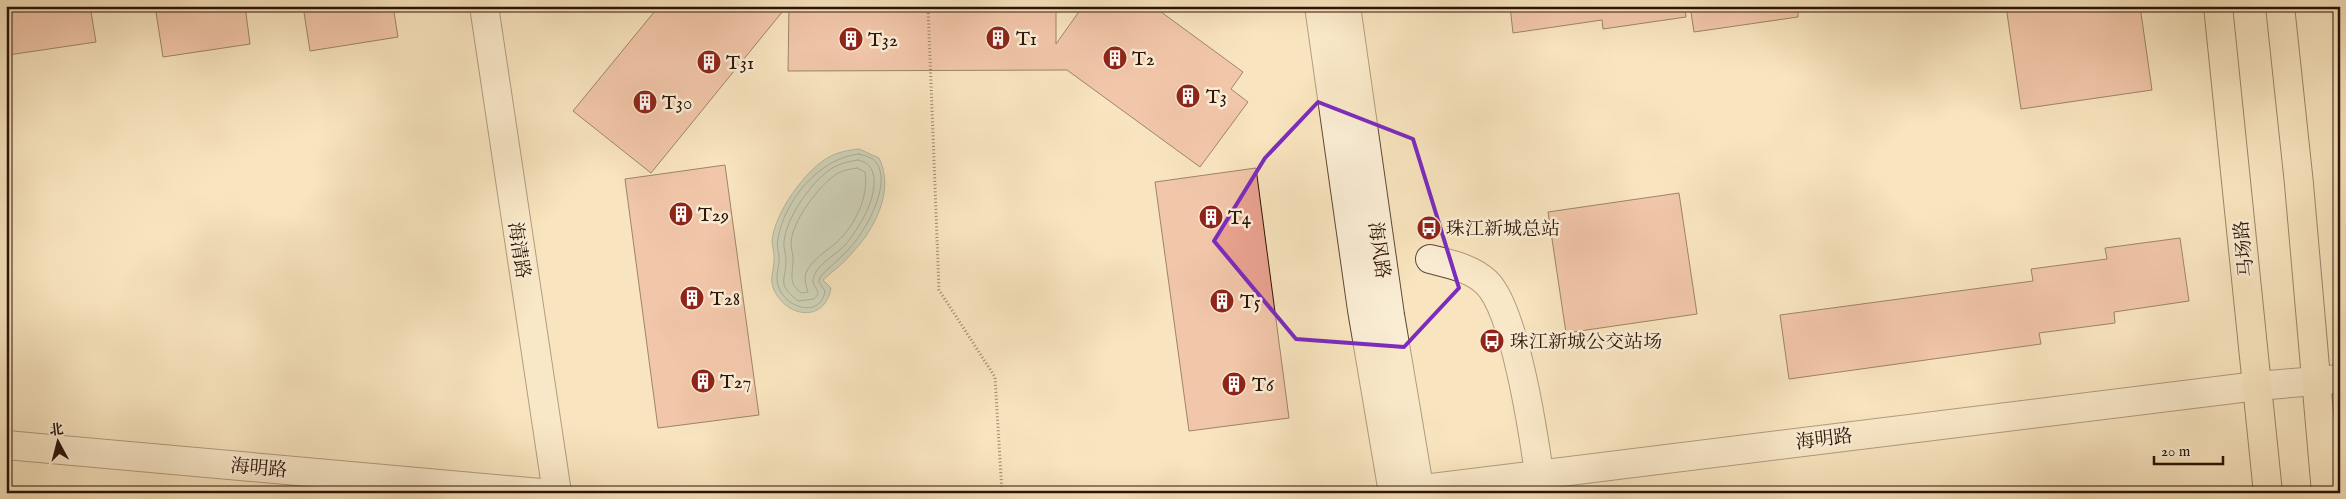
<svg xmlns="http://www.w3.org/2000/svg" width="2346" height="499" viewBox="0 0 2346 499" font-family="'IM FELL English','Noto Serif SC',serif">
  <rect width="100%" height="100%" fill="#f8e4be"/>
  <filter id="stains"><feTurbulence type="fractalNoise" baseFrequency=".004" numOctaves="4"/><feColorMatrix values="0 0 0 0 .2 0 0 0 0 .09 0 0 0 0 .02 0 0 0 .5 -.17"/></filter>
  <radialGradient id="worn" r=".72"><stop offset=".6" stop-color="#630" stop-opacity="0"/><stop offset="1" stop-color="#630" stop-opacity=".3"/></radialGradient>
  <path fill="#9dbeb5" stroke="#70796f" d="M 859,149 L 879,158 C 895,190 875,229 852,253 C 844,263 833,271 823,280 L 831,288 C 825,323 787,318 774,290 C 769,279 774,271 774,260 C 775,254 772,247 772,241 C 774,214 805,170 829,157 C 838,152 849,150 859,149 Z"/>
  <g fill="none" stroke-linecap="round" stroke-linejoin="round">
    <g stroke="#64685e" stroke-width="1">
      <path d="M 859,154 C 865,156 872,157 876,162 C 893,184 864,234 848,250 C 839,260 829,267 820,277 L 819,282 L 825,291 C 821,318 787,309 779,288 C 775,279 778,271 779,262 C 780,255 776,247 778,239 C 784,201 819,158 859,154 Z"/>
      <path d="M 858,160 C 869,163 872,167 874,178 C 876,201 859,228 845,245 C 835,256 813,266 813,282 C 815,289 822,292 814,299 L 798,301 C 776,283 786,282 786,260 C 786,254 783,247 784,241 C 787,216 814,177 836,166 C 843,163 850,161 858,160 Z"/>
      <path d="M 857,168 L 865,172 C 869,197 855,225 837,242 C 827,251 811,260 806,273 C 804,279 806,285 808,292 L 801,293 C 789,283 792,277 793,262 C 794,256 791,250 791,243 C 792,221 819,185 838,173 C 844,170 851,169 857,168 Z"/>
    </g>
  </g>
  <g fill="#eaa391" stroke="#2c1206">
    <path d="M 6,6 L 90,6 L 96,42 L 8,55 Z"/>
    <path d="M 155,6 L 245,6 L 250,44 L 163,57 Z"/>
    <path d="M 303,6 L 393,6 L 398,37 L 310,51 Z"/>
    <path d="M 659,6 L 787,6 L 651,173 L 573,111 Z"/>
    <path d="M 789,6 L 1056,6 L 1056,44 L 1083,6 L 1153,6 L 1243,72 L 1231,89 L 1248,102 L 1200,167 L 1067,70 L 788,71 Z"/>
    <path d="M 1510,6 L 1685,6 L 1686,17 L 1603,29 L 1602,20 L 1513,33 Z"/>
    <path d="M 1690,6 L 1798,6 L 1798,17 L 1694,32 Z"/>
    <path d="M 2006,6 L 2140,6 L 2152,90 L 2021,109 Z"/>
    <path d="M 725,165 L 759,415 L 658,428 L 625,179 Z"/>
    <path d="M 1256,168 L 1289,418 L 1189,431 L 1155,182 Z"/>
    <path d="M 1679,193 L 1697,314 L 1566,333 L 1548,212 Z"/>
    <path d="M 2180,238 L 2189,301 L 2114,312 L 2115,323 L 2039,333 L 2041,344 L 1789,379 L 1780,315 L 2033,281 L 2031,269 L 2107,259 L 2105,248 Z"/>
  </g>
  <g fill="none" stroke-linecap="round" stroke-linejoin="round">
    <defs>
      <g id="minor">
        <path d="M 484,6 L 557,493"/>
        <path d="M 1319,6 L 1362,310 L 1393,493"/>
        <path d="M 1346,6 L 1390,315 L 1420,493"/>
        <path d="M 1430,259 C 1449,264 1471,268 1486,282 C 1515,309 1533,431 1539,473"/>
        <path d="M 6,445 L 541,493"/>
        <path d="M 1391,493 L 2257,386 L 2340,379"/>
      </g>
      <g id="major">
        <path d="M 2218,6 L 2268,493"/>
        <path d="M 2280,6 L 2299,184 L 2326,493"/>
      </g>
    </defs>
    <use href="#minor" stroke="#5f4634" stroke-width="30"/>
    <use href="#major" stroke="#2c1206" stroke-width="30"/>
    <path stroke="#2c1206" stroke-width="3" stroke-dasharray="1 2.5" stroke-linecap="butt" d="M 928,6 L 939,290 L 995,377 L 1002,493"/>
    <use href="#minor" stroke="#faedd5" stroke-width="28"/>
    <use href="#major" stroke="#f8e4be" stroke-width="28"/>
  </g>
  <path d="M0 0H2346V499H0ZM 1318,102 L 1413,139 L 1459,288 L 1404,347 L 1296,339 L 1214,241 L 1265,158 Z" fill="#f8e4be" fill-opacity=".55" fill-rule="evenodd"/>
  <path fill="none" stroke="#7b2cbf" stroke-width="4" stroke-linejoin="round" d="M 1318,102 L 1413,139 L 1459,288 L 1404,347 L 1296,339 L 1214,241 L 1265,158 Z"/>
  <defs>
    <symbol id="building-disc" viewBox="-11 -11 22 22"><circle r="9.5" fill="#8f2418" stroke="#faedd5"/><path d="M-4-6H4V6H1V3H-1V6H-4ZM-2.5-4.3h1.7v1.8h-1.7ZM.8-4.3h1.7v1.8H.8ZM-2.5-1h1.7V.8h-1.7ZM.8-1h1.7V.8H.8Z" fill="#fff"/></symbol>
    <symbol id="bus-disc" viewBox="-11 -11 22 22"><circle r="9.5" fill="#8f2418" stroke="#faedd5"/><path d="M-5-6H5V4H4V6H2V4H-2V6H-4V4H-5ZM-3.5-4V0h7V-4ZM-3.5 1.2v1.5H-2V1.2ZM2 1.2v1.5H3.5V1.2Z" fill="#fff"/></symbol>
  </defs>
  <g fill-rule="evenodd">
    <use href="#building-disc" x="984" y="24" width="28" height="28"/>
    <use href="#building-disc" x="837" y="25" width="28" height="28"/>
    <use href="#building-disc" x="1101" y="44" width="28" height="28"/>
    <use href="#building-disc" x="695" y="48" width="28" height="28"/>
    <use href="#building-disc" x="1174" y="82" width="28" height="28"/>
    <use href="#building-disc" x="631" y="88" width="28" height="28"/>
    <use href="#building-disc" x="667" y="200" width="28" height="28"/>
    <use href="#building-disc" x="1197" y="203" width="28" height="28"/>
    <use href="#bus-disc" x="1415" y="214" width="28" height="28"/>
    <use href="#building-disc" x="678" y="284" width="28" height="28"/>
    <use href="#building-disc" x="1208" y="287" width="28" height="28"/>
    <use href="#bus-disc" x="1478" y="327" width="28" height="28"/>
    <use href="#building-disc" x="689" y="367" width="28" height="28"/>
    <use href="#building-disc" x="1220" y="370" width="28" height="28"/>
  </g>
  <g text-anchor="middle" stroke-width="5" stroke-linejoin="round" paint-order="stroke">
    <g font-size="19" fill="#2c1206" stroke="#faedd5" text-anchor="start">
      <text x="1016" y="45">T1</text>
      <text x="868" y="46">T32</text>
      <text x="1132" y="65">T2</text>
      <text x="726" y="69">T31</text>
      <text x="1206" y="103">T3</text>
      <text x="662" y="109">T30</text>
      <text x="698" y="221">T29</text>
      <text x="1228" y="224">T4</text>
      <text x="1446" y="235">珠江新城总站</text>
      <text x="710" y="305">T28</text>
      <text x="1240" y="308">T5</text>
      <text x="1510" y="348">珠江新城公交站场</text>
      <text x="720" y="388">T27</text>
      <text x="1252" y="391">T6</text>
    </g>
    <g font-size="19" fill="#2c1206" stroke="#faedd5">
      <text transform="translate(2243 249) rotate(-96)" y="7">马场路</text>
      <text transform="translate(520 250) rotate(81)" y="7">海清路</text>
      <text transform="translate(1380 250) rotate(82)" y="7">海风路</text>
      <text transform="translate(1824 438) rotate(-7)" y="7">海明路</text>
      <text transform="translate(259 467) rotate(5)" y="7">海明路</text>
    </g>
  </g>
  <rect width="2346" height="499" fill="none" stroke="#f8e4be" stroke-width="25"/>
  <rect x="8" y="8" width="2331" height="484" fill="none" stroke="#2c1206" stroke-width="2.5"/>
  <rect x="12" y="12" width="2321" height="474" fill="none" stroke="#2c1206"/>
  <g transform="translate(58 442) rotate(353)" stroke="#faedd5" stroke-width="4" paint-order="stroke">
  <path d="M0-4L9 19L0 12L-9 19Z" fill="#2c1206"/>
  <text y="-8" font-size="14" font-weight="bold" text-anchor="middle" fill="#2c1206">北</text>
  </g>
  <path d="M2154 456v8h69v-8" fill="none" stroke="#2c1206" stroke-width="2.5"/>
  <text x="2161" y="456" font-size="15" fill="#2c1206" stroke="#faedd5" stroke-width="4" paint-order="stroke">20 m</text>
  <rect width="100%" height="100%" filter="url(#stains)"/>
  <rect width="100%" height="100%" fill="url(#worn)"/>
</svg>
